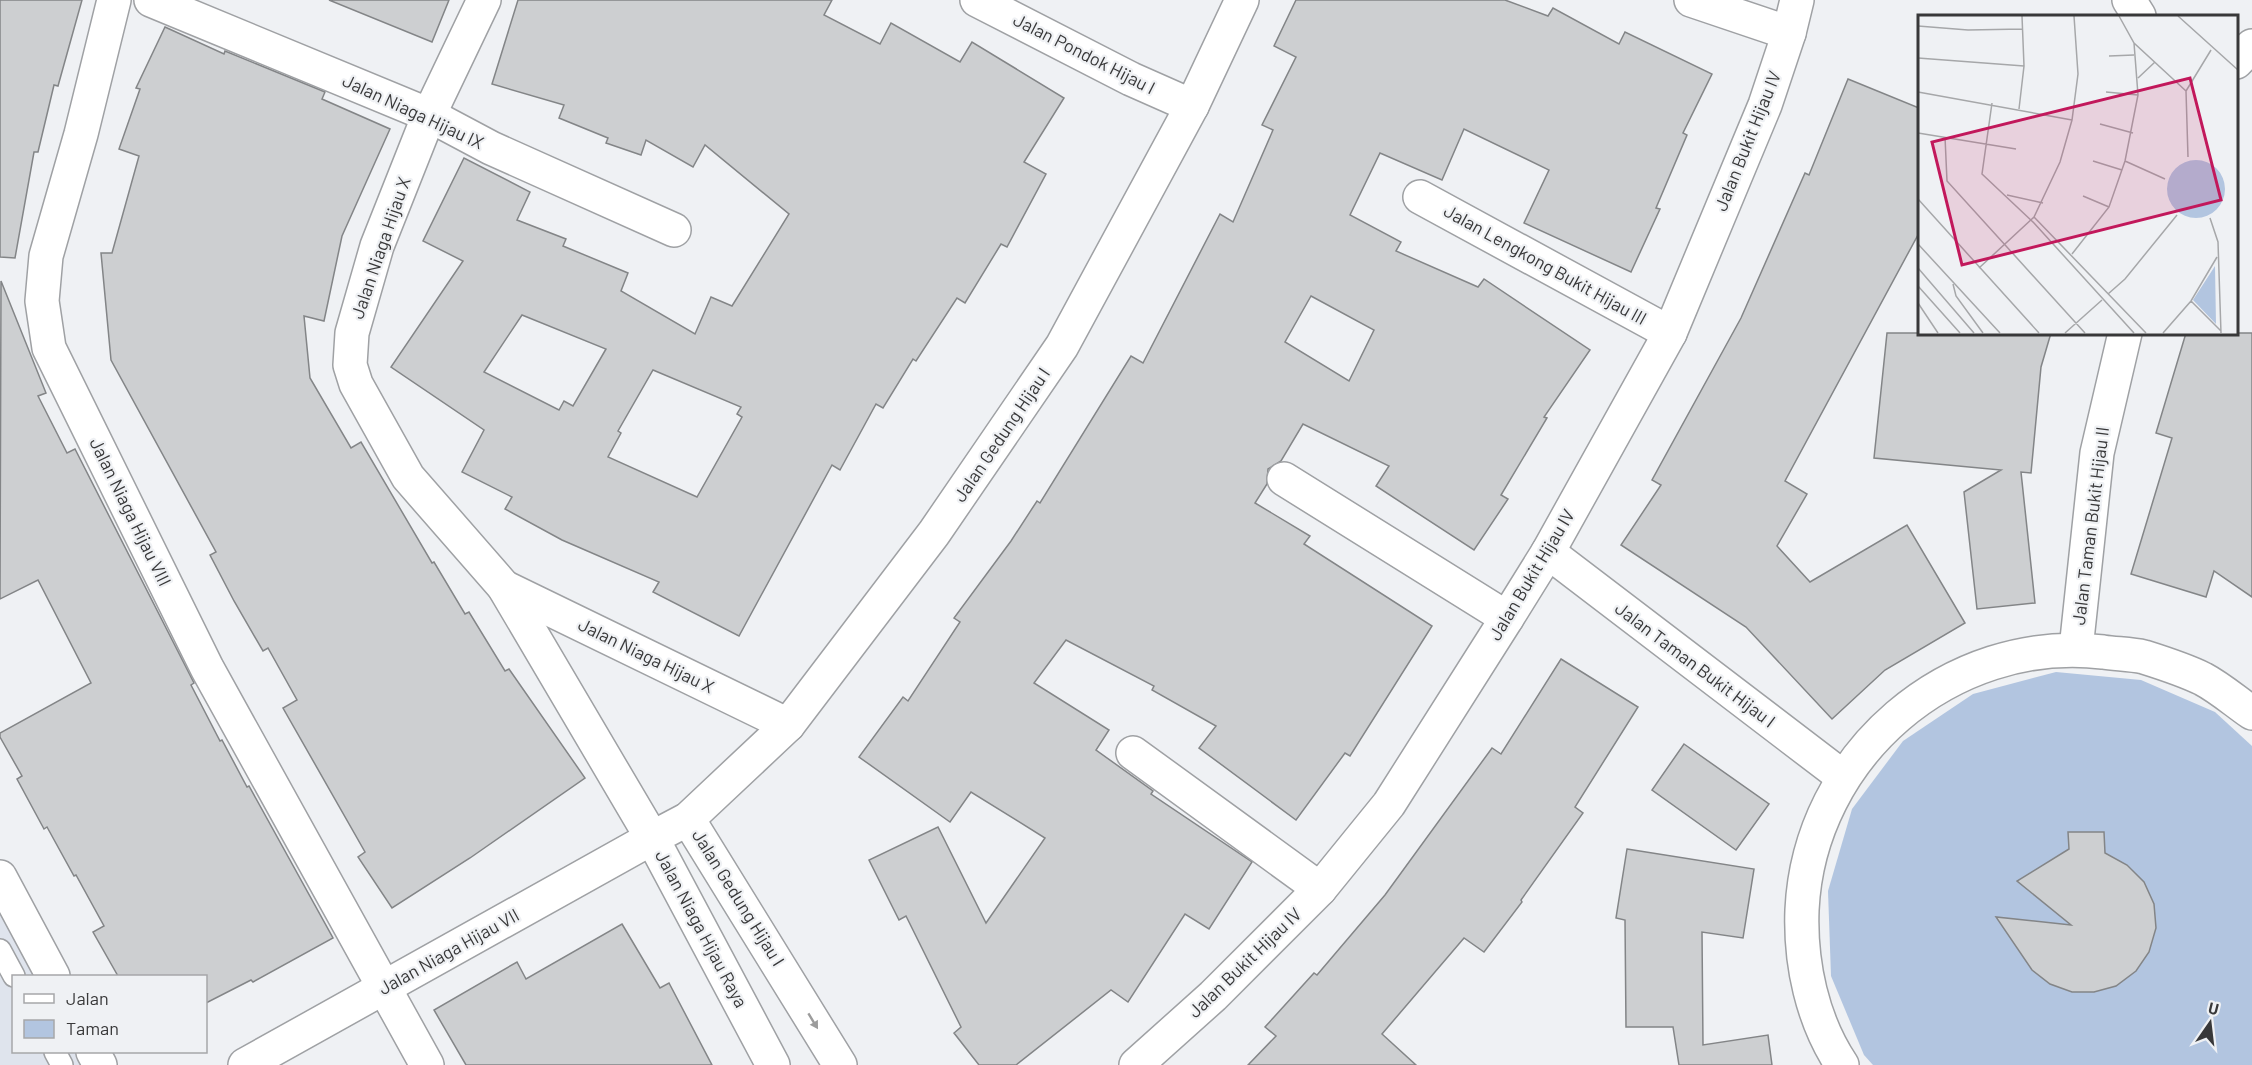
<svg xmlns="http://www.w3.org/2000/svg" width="2252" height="1065" viewBox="0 0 2252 1065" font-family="Barlow,sans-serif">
  <rect width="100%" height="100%" fill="#eff1f4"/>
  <path fill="#dfe4ed" d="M 0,878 L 52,976 L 14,976 L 14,1052 L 92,1052 L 99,1065 L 0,1065 Z"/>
  <path fill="#b2c5e0" d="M 2056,672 L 2141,680 L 2215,712 L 2252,746 L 2252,1065 L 1873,1065 L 1864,1055 L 1831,976 L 1828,891 L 1852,809 L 1903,741 L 1973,694 Z"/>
  <g fill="#cdcfd1" stroke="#838587" stroke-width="1.5" fill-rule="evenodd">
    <path d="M 0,0 L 82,0 L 58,86 L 54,85 L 38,152 L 34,152 L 15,258 L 0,257 Z"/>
    <path d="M 329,0 L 449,0 L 432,42 Z"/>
    <path d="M 518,0 L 832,0 L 824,15 L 880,44 L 891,23 L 960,62 L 972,42 L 1064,98 L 1024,162 L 1046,174 L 1007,247 L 1001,244 L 965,303 L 957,298 L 916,361 L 913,359 L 883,408 L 876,404 L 840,470 L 832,465 L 739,636 L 653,592 L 659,582 L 562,540 L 505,509 L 512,497 L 462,472 L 484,430 L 391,367 L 463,261 L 423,241 L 464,158 L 530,192 L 517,220 L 566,239 L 563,246 L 628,273 L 621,291 L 695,334 L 711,297 L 732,306 L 789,214 L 705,145 L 693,167 L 646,140 L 641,155 L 606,143 L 608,138 L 559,118 L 564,105 L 492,84 ZM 522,315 L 606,349 L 573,406 L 564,401 L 559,410 L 484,372 ZM 653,370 L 741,407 L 737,414 L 742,417 L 697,497 L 608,457 L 621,433 L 618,431 Z"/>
    <path d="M 1296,0 L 1505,0 L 1548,16 L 1553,8 L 1619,44 L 1625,32 L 1712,74 L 1683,133 L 1687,135 L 1656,208 L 1660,209 L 1631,272 L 1524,223 L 1549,170 L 1464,129 L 1442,180 L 1380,153 L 1350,215 L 1401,242 L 1396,251 L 1478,287 L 1484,279 L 1590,350 L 1544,417 L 1547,418 L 1501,495 L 1508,499 L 1474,550 L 1376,486 L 1389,466 L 1303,424 L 1281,461 L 1268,469 L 1267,484 L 1255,503 L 1310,536 L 1304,544 L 1432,626 L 1350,756 L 1345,753 L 1296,820 L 1199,748 L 1216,726 L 1152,690 L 1154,686 L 1066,640 L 1034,683 L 1109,730 L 1096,750 L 1153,791 L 1151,794 L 1252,862 L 1209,929 L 1185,914 L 1128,1002 L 1111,990 L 1016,1065 L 979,1065 L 954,1033 L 961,1027 L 906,916 L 899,920 L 869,860 L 938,827 L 986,923 L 1045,838 L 971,792 L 950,822 L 859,757 L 903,697 L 908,701 L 960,622 L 954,618 L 1011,541 L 1037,501 L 1040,503 L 1131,356 L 1143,363 L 1220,214 L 1233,222 L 1273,130 L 1262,125 L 1296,57 L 1274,46 ZM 1311,296 L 1374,330 L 1349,381 L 1285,342 Z"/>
    <path d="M 165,27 L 224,54 L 225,51 L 325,92 L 322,99 L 390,129 L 342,236 L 324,321 L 304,316 L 310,378 L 351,448 L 361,442 L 432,563 L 434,562 L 465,614 L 469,612 L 505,671 L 509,669 L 585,778 L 470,858 L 392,908 L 358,857 L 365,852 L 283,708 L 297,700 L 268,648 L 263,651 L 234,601 L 210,555 L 216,552 L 111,360 L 101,253 L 112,253 L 139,156 L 119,149 L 140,89 L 136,88 Z"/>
    <path d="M 1848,79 L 1919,108 L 1919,233 L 1785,481 L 1807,494 L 1777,546 L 1810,582 L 1907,525 L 1965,623 L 1885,670 L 1832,719 L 1746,627 L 1621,545 L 1661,485 L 1652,480 L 1741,318 L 1805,173 L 1809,175 Z"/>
    <path d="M 1,281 L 46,393 L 38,396 L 67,453 L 75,449 L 194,683 L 191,685 L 220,741 L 222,740 L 247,787 L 249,786 L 333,938 L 253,982 L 251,980 L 206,1003 L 206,976 L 118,976 L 93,932 L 104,926 L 76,875 L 74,876 L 47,827 L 44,829 L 17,779 L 22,776 L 0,737 L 0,733 L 91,683 L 38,580 L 0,599 Z"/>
    <path d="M 1887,333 L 2051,333 L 2041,367 L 2031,473 L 2021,472 L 2035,603 L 1977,609 L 1964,492 L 2001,470 L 1874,458 Z"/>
    <path d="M 2186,333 L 2252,333 L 2252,597 L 2214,571 L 2206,597 L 2131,574 L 2172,438 L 2156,433 Z"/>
    <path d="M 1561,659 L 1638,707 L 1575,807 L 1583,813 L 1521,900 L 1522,902 L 1484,952 L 1464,938 L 1382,1034 L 1416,1065 L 1248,1065 L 1276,1036 L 1265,1027 L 1314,973 L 1317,975 L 1385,895 L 1492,748 L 1501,754 Z"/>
    <path d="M 1684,744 L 1769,804 L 1736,850 L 1652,790 Z"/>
    <path d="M 2068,832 L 2104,832 L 2105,853 L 2127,865 L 2144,882 L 2154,904 L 2156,928 L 2149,952 L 2136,971 L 2116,986 L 2094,992 L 2072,992 L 2050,984 L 2032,970 L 1996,917 L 2071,925 L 2017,881 L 2069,849 Z"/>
    <path d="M 1627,849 L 1754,869 L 1743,938 L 1702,932 L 1703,1045 L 1768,1035 L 1772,1065 L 1679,1065 L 1673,1027 L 1626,1027 L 1625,920 L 1616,918 Z"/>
    <path d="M 622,924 L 660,988 L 669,983 L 712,1065 L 466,1065 L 434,1010 L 517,962 L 526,979 Z"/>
  </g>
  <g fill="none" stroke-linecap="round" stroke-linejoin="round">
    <defs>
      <g id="service">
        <path d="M 0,950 L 14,976"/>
        <path d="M 55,1052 L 62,1065"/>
      </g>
      <g id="minor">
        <path d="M 114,0 L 81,134 L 46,256 L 42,301 L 49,348 L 207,668 L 427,1065"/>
        <path d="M 151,0 L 429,115 L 491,148 L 674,230"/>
        <path d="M 977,0 L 1131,79 L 1192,106"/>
        <path d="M 1691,0 L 1789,33"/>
        <path d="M 2129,0 L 2139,16"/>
        <path d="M 2236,62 L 2252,46"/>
        <path d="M 1420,197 L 1670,333"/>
        <path d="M 1284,479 L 1507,618"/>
        <path d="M 1548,552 L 1843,777"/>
        <path d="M 504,587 L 788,725"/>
        <path d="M 2076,649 L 2097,453 L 2125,333"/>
        <path d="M 1133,753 L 1320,889"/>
        <path d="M 0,877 L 53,976"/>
        <path d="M 93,1052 L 100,1065"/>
        <path d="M 245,1065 L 652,838 L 504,587 L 408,477 L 356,384 L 350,365 L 352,333 L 377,246 L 429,115 L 484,0"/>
        <path d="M 1136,1065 L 1213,996 L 1320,889 L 1389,804 L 1507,618 L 1548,552 L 1670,333 L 1765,105 L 1789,33 L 1797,0"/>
        <path d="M 1842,1065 C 1812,1020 1800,963 1802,910 C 1809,755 1950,634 2103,652 C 2116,654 2131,654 2144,657 C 2163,663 2185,670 2203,679 C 2220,688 2236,702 2252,713"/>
      </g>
      <g id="tertiary">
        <path d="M 688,819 L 840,1065"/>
        <path d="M 773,1065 L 652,838 L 688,819 L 788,725 L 934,533 L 1062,346 L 1192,106 L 1242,0"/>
      </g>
    </defs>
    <use href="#service" stroke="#9fa1a4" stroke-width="24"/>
    <use href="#minor" stroke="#9fa1a4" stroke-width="36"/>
    <use href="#tertiary" stroke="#9fa1a4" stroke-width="36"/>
    <use href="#service" stroke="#fff" stroke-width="21"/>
    <use href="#minor" stroke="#fff" stroke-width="33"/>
    <use href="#tertiary" stroke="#fff" stroke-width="33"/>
  </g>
  <defs><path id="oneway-solid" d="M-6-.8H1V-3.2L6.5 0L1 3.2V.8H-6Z" transform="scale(1.5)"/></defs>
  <use fill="#9c9c9c" href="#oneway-solid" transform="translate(813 1021) rotate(59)"/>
  <g text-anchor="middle" stroke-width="4.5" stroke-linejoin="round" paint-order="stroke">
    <g font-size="18" fill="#383839" stroke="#eff1f4">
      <text transform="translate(1084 54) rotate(27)" y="6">Jalan Pondok Hijau I</text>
      <text transform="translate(413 112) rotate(25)" y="6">Jalan Niaga Hijau IX</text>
      <text transform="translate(1748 141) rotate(-68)" y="6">Jalan Bukit Hijau IV</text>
      <text transform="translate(381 248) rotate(-71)" y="6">Jalan Niaga Hijau X</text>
      <text transform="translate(1545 265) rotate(29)" y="6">Jalan Lengkong Bukit Hijau III</text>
      <text transform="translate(1002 435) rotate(-56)" y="6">Jalan Gedung Hijau I</text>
      <text transform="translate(130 512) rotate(64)" y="6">Jalan Niaga Hijau VIII</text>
      <text transform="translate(2091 526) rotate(-83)" y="6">Jalan Taman Bukit Hijau II</text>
      <text transform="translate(1532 575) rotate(-59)" y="6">Jalan Bukit Hijau IV</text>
      <text transform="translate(646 656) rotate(26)" y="6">Jalan Niaga Hijau X</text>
      <text transform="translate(1695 665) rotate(37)" y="6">Jalan Taman Bukit Hijau I</text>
      <text transform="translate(738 898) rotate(58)" y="6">Jalan Gedung Hijau I</text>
      <text transform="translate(701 929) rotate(62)" y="6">Jalan Niaga Hijau Raya</text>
      <text transform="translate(449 952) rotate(-29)" y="6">Jalan Niaga Hijau VII</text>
      <text transform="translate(1245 963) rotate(-44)" y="6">Jalan Bukit Hijau IV</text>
    </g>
  </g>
  <g transform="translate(1918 15)">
    <rect width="320" height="320" fill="#eff1f4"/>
    <path d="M249 174a29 29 0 1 1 58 0a29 29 0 1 1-58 0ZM 297,251 L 298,309 L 275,285 Z" fill="#b2c5e0"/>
    <path fill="none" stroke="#a6a7a9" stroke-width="1.5" d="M 201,1 L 216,28 L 268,76M 260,1 L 320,55M 0,11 L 50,15 L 105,14M 191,41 L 216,40M 0,43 L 106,51M 220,63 L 237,47M 0,77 L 154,105M 188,77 L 220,80M 74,88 L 64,159 L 116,208 L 216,318M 101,94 L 106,51 L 104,1M 182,109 L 215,118M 0,118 L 98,134M 27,122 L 29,166 L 167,318M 270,142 L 268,76 L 293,35M 175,146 L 204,155M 207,146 L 247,164M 89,180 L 125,188M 165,181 L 191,192M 0,184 L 121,318M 116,202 L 228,318M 292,203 L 300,227 L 303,318M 0,229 L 82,318M 154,239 L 191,192 L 207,146 L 220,80 L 216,28M 0,253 L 56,318M 61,253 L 116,202 L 142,147 L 154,105 L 160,59 L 156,1M 35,269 L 38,281 L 65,318M 0,271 L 42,318M 190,279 L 207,264 L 259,200M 273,286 L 303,316M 0,288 L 20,318M 147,318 L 184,285M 245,318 L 273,286 L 299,242"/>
    <path fill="#c2185b" fill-opacity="0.15" stroke="#c2185b" stroke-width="3" d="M 272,63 L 303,185 L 44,250 L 14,127 Z"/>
    <rect width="320" height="320" fill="none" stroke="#383839" stroke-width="3"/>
  </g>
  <rect x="12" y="975" width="195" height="78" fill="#eff1f4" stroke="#a6a7a9" stroke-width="1.5"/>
  <rect x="24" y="994" width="30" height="9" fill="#ffffff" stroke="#a6a7a9" stroke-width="1.5"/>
  <text x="66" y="1005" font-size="18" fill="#383839">Jalan</text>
  <rect x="24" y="1020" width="30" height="18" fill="#b2c5e0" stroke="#a6a7a9" stroke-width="1.5"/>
  <text x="66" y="1035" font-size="18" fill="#383839">Taman</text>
  <g transform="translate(2210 1023) rotate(14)" stroke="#eff1f4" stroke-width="4.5" paint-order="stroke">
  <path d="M0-4.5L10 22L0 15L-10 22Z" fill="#383839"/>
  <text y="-9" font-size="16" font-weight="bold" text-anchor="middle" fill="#383839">U</text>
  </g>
</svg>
